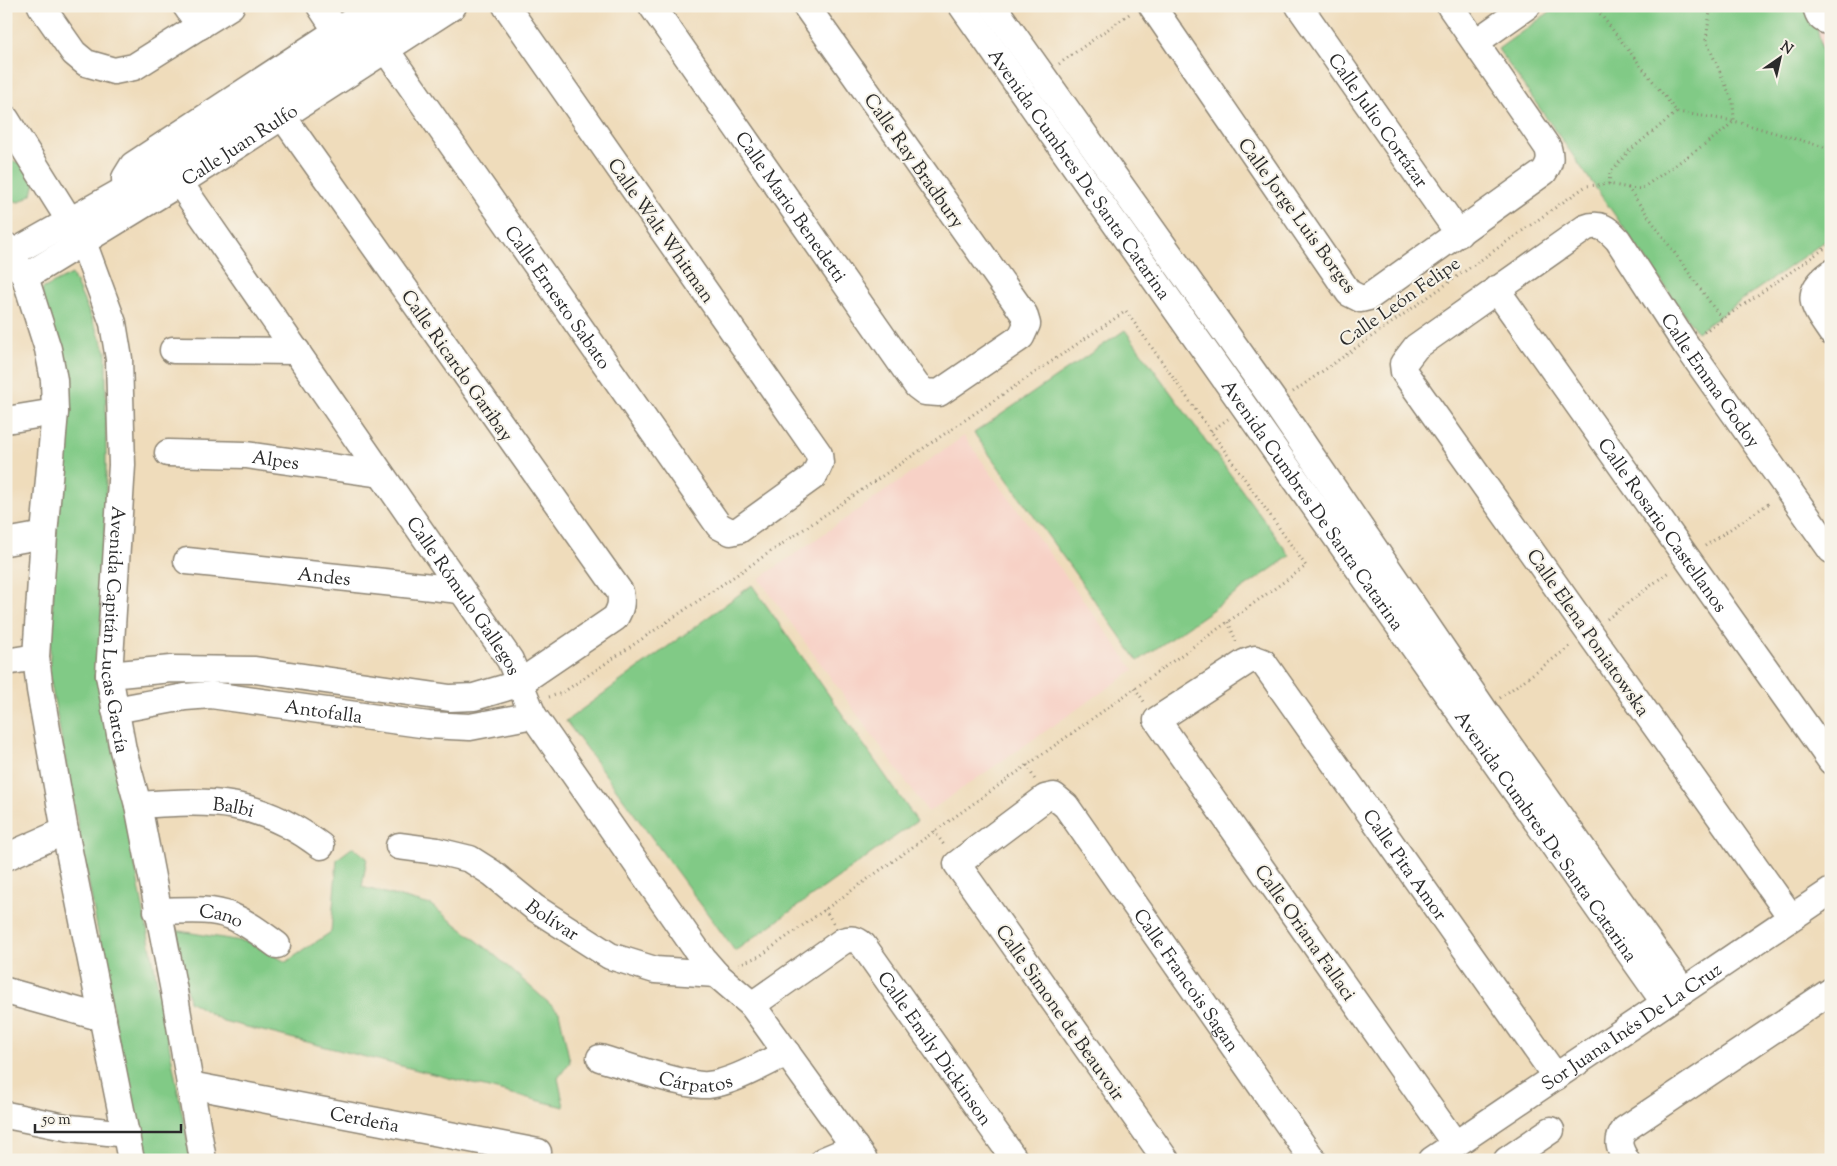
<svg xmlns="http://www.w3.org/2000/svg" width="1837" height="1166" viewBox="0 0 1837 1166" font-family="'Sorts Mill Goudy',serif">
  <rect width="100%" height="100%" fill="#f7f3e8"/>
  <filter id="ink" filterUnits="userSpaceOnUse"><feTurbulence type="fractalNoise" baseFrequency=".02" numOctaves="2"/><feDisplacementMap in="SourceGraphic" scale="10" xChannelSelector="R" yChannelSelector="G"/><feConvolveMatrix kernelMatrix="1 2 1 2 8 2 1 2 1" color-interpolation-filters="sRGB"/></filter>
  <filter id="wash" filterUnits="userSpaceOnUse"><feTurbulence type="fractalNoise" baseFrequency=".0096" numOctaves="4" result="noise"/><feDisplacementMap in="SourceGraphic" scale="20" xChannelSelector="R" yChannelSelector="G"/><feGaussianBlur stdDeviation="1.12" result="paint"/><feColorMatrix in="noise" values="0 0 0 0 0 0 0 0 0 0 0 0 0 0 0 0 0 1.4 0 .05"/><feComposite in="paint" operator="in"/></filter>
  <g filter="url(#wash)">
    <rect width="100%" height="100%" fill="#efdcbb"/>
    <g fill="#f7d1c6">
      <path d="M 1813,6 L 1831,6 L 1831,74 L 1827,77 Z"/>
      <path d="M 964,436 L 1134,670 L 928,812 L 759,579 Z"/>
    </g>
    <g fill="#81ca86" stroke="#567a58">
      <path d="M 1558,6 L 1813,6 L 1827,76 L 1831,74 L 1831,237 L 1697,332 L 1498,49 Z"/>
      <path d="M 6,153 L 13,161 L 24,164 L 35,181 L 32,194 L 20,202 L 6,200 Z"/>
      <path d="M 72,274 L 106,351 L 106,488 L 99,676 L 191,1160 L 141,1160 L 49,673 L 59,489 L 42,289 Z"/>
      <path d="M 1125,330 L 1290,556 L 1138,661 L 974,433 Z"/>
      <path d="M 752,585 L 917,821 L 735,951 L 566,721 Z"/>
      <path d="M 353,847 L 367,858 L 362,887 L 431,905 L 489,950 L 559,1012 L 570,1062 L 558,1078 L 564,1107 L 223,1021 L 189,1001 L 173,930 L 248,942 L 286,962 L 331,932 L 337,859 Z"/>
    </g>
  </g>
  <g filter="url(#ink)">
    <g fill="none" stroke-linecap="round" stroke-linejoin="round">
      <defs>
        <g id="minor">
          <path d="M 41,6 L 74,53 L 86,63 L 114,71 L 134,67 L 231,6"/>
          <path d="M 186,6 L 200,26"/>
          <path d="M 320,6 L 346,45"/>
          <path id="s1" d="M 355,6 L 719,526 L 731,532 L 739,530 L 814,476 L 820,463 L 819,454 L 506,6"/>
          <path id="s2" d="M 652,6 L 917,386 L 925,392 L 939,393 L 1021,337 L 1027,324 L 1024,314 L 806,6"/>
          <path id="s3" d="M 962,6 L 1664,1002"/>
          <path d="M 993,6 L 1276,404 L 1484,710 L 1683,990"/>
          <path d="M 1152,6 L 1349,293 L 1361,299 L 1369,297 L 1544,172 C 1550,163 1551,158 1548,148 L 1450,6"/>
          <path id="s4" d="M 1299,6 L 1459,234"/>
          <path d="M 1816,6 C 1818,16 1821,20 1831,22"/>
          <path d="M 1476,42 L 1527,6"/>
          <path id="s5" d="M 6,119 L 83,242 L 113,323 L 119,359 L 122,465 L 109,675 L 123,750 L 138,805 L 174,991 L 203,1160"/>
          <path id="s6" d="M 168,166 L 510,660 L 533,715 L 703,959 L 716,974 L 752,1005 L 864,1160"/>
          <path d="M 126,195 L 125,178 L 133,165 L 375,6"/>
          <path d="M 6,246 L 25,277 L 48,349 L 54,380 L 55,412 L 44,535 L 36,657 L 40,690 L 65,831 L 131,1160"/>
          <path d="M 11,254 L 186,155 L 412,6"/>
          <path d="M 1831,273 C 1802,294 1814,307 1831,332"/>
          <path id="s7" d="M 25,277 L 179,183 L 453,6"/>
          <path id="s8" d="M 1496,289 L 1831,761"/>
          <path d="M 173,350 L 297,351"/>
          <path d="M 6,420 L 55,412"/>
          <path id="s9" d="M 168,453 L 246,455 L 381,474"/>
          <path d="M 6,542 L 44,535"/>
          <path id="s10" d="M 187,561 L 460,590"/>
          <path d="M 6,662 L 36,657"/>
          <path d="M 109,675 L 171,669 L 255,670 L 450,698 L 474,697 L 518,684 L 615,618 C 621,608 622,603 620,592 L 271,100"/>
          <path id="s11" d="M 115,710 L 185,697 L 211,695 L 428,725 L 470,727 L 533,715"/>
          <path id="s12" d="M 138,805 C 214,800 257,798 321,846"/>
          <path id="s13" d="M 399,846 L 437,851 L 470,859 L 492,873 L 535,908 L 610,956 L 655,970 L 716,974"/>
          <path d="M 6,857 L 65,831"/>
          <path id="s14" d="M 157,911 C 181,911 209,907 231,916 C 248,923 262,934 277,945"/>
          <path id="s15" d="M 1791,917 L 1404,372 L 1403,364 L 1416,347 L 1585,228 C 1600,222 1608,229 1618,240 L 1686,345 L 1831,550"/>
          <path d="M 6,991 L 103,1018"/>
          <path id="s16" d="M 752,1005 L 843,941 C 852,938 856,939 863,945 L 1015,1160"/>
          <path id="s17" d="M 600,1058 C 624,1065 686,1087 708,1085 C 732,1083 765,1063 787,1053"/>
          <path id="s18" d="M 190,1085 L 538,1152"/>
          <path d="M 6,1115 L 70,1128 L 127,1134"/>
          <path id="s19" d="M 1455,1144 L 1157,720 L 1246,662 L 1255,659 L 1263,662 L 1556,1077"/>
          <path d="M 824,1160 L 855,1147"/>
          <path id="s20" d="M 1166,1160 L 957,864 L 1045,798 L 1054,796 L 1066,806 L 1313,1160"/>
          <path id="s21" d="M 1432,1160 L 1831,891"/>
          <path d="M 1507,1160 L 1551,1130"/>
          <path d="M 1626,1160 C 1619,1148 1616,1141 1625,1129 L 1831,991"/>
        </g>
      </defs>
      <use href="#minor" stroke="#8d8473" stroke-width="29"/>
      <g stroke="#8d8473" stroke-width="3" stroke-dasharray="1 4" stroke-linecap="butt">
        <path d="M 1594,6 L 1677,112 L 1734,121 L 1831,149"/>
        <path d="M 1059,64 L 1132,12"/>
        <path d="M 1609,184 L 1610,173 L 1629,151 L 1677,112"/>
        <path d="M 1628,188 L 1641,189 L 1722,132 L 1734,121 L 1733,102 L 1706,40 L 1710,12 L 1706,6"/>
        <path d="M 1704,332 L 1831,244"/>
        <path d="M 1293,392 L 1586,186 L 1609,184 L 1628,188 L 1722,319"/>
        <path d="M 1211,431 L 1228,419"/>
        <path d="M 1705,546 L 1771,502"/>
        <path d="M 1607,619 L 1670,571"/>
        <path d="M 1228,622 L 1237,643"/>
        <path d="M 1135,688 L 1145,703"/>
        <path d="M 549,697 L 562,693 L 1126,311 L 1306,566 L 760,956 L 739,964"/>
        <path d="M 1500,698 L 1572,645"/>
        <path d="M 1027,765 L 1035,780"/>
        <path d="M 934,831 L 944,845"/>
        <path d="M 825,909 L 833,923"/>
      </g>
      <use href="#minor" stroke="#fff" stroke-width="26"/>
    </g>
  </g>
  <g text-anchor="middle" stroke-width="4" stroke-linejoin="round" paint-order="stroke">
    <g font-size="19" fill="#2b2b2b" stroke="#f7f3e8">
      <text dy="7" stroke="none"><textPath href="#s4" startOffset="139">Calle Julio Cortázar</textPath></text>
      <text dy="7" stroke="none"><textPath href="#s7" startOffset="252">Calle Juan Rulfo</textPath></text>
      <text transform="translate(915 160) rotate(55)" y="7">Calle Ray Bradbury</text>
      <text dy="7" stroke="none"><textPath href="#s3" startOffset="205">Avenida Cumbres De Santa Catarina</textPath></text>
      <text dy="7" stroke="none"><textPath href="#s2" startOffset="244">Calle Mario Benedetti</textPath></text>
      <text transform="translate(1298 215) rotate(54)" y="7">Calle Jorge Luis Borges</text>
      <text transform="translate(662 230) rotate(55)" y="7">Calle Walt Whitman</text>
      <text dy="7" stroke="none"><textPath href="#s1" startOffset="355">Calle Ernesto Sabato</textPath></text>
      <text transform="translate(1399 301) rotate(-35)" y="7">Calle León Felipe</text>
      <text transform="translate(458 365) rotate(55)" y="7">Calle Ricardo Garibay</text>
      <text dy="7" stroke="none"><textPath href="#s15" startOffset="1111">Calle Emma Godoy</textPath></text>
      <text dy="7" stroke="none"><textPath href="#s9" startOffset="108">Alpes</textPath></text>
      <text dy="7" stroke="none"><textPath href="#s3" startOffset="610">Avenida Cumbres De Santa Catarina</textPath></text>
      <text dy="7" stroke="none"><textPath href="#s8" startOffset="289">Calle Rosario Castellanos</textPath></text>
      <text dy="7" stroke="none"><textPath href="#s10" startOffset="138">Andes</textPath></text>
      <text dy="7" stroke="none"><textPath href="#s6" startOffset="522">Calle Rómulo Gallegos</textPath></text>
      <text dy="7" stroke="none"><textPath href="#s5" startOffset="539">Avenida Capitán Lucas García</textPath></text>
      <text transform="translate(1589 632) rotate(55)" y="7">Calle Elena Poniatowska</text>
      <text dy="7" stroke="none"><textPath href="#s11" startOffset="211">Antofalla</textPath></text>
      <text dy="7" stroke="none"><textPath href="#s12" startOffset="96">Balbi</textPath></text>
      <text dy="7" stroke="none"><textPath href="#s3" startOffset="1015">Avenida Cumbres De Santa Catarina</textPath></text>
      <text dy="7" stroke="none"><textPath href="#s19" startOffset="890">Calle Pita Amor</textPath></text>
      <text dy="7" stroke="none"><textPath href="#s14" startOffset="65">Cano</textPath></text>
      <text dy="7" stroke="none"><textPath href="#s13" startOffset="175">Bolívar</textPath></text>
      <text transform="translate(1306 932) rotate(55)" y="7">Calle Oriana Fallaci</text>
      <text dy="7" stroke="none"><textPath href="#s20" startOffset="709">Calle Francois Sagan</textPath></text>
      <text transform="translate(1061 1012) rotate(55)" y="7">Calle Simone de Beauvoir</text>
      <text dy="7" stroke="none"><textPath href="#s21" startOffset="240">Sor Juana Inés De La Cruz</textPath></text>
      <text dy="7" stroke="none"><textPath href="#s16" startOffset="259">Calle Emily Dickinson</textPath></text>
      <text dy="7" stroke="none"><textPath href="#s17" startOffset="99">Cárpatos</textPath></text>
      <text dy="7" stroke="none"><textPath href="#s18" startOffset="178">Cerdeña</textPath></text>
    </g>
  </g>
  <rect width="1837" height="1166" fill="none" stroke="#f7f3e8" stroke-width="25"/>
  <g transform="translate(1780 58) rotate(34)" stroke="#f7f3e8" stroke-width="4" paint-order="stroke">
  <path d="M0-4L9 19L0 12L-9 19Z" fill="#2b2b2b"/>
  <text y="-8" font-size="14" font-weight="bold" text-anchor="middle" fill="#2b2b2b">N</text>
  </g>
  <path d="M35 1124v8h146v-8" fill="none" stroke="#2b2b2b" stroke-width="2.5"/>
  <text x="42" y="1124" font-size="15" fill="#2b2b2b" stroke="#f7f3e8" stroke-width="4" paint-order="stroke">50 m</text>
</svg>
